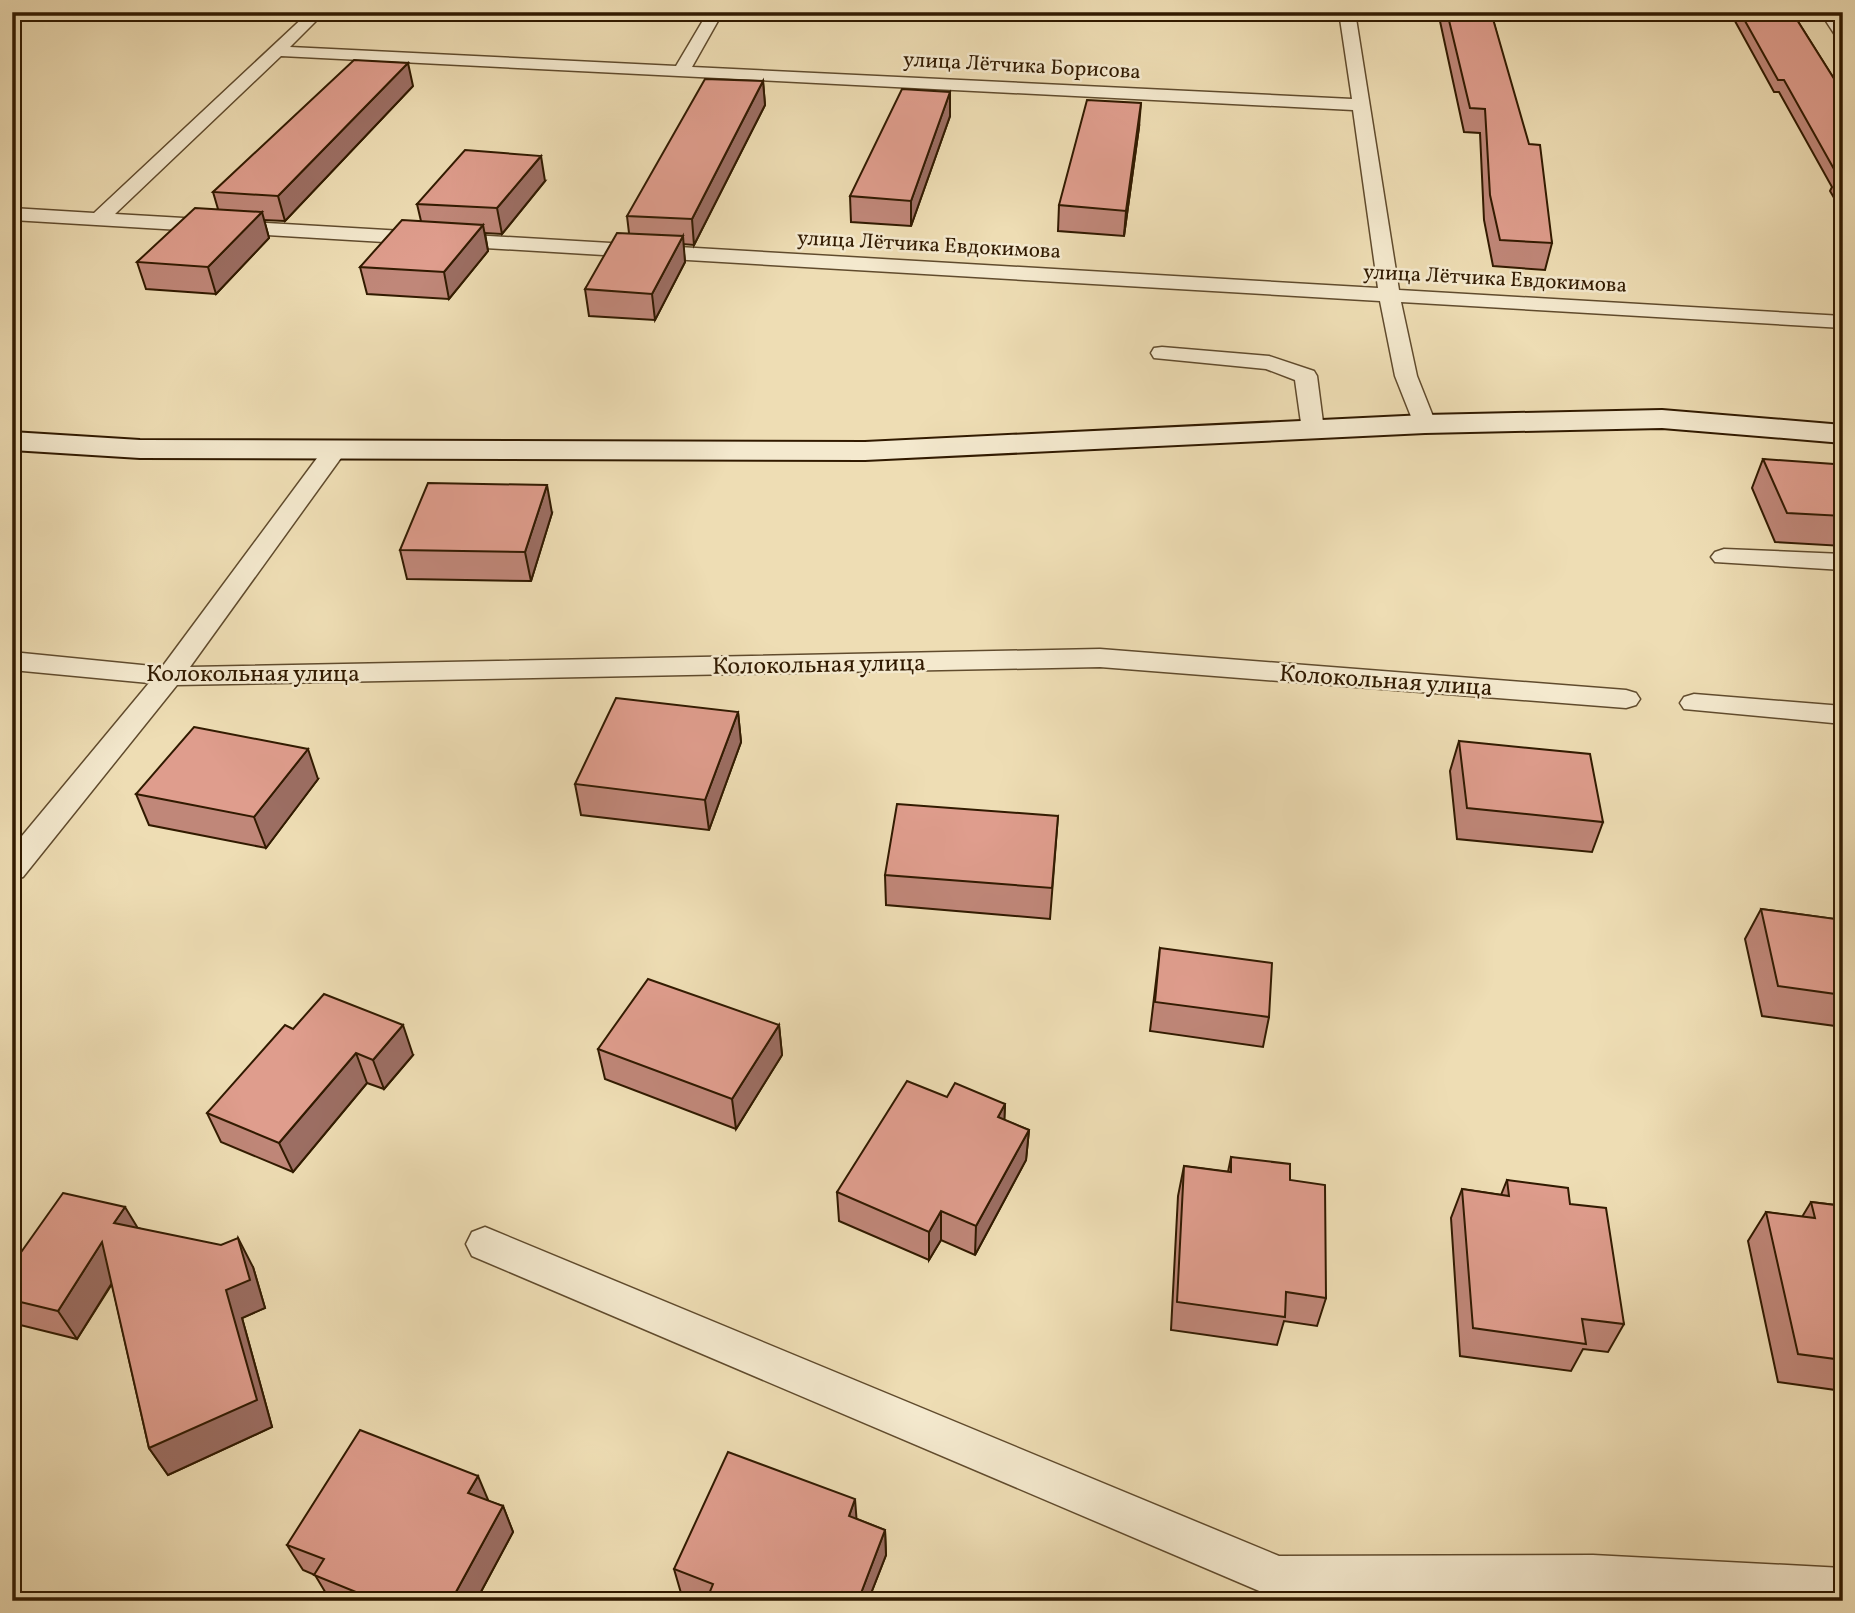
<svg xmlns="http://www.w3.org/2000/svg" width="1855" height="1613" viewBox="0 0 1855 1613" font-family="Vollkorn,serif">
  <rect width="100%" height="100%" fill="#eeddb4"/>
  <filter id="stains"><feTurbulence type="fractalNoise" baseFrequency=".00286" numOctaves="4"/><feColorMatrix values="0 0 0 0 .2 0 0 0 0 .09 0 0 0 0 .02 0 0 0 .5 -.17"/></filter>
  <radialGradient id="worn" r=".72"><stop offset=".6" stop-color="#630" stop-opacity="0"/><stop offset="1" stop-color="#630" stop-opacity=".3"/></radialGradient>
  <g fill="none" stroke-linecap="round" stroke-linejoin="round">
    <defs>
      <g id="lane">
        <path d="M 309,12 L 325,12 L 290,47 L 676,66 L 708,12 L 723,12 L 692,67 L 1352,99 L 1339,12 L 1355,12 L 1399,290 L 1843,316 L 1843,328 L 1401,302 L 1417,376 L 1436,424 L 1433,429 L 1417,429 L 1414,424 L 1395,376 L 1380,301 L 12,220 L 12,208 L 94,213 ZM 281,56 L 1353,110 L 1378,288 L 115,214 Z"/>
        <path d="M 1820,12 L 1835,12 L 1843,23 L 1843,40 L 1837,38 Z"/>
        <path d="M 1162,347 L 1269,356 L 1314,371 L 1317,376 L 1324,430 L 1321,435 L 1305,435 L 1302,430 L 1295,380 L 1266,369 L 1154,358 L 1151,353 L 1154,348 Z"/>
        <path d="M 334,444 L 342,446 L 346,451 L 190,667 L 1100,649 L 1626,690 L 1636,693 L 1640,699 L 1636,705 L 1626,708 L 1100,667 L 177,685 L 23,877 L 12,880 L 12,848 L 149,683 L 12,670 L 12,652 L 162,667 L 326,446 Z"/>
        <path d="M 1724,549 L 1843,554 L 1843,570 L 1715,562 L 1711,557 L 1715,552 Z"/>
        <path d="M 1694,694 L 1843,706 L 1843,724 L 1684,709 L 1680,703 L 1684,697 Z"/>
        <path d="M 485,1227 L 1279,1556 L 1593,1555 L 1843,1568 L 1843,1601 L 1273,1601 L 1264,1593 L 472,1256 L 466,1244 L 472,1232 Z"/>
      </g>
      <path id="secondary" d="M 1662,410 L 1843,425 L 1843,443 L 1662,428 L 1425,433 L 865,460 L 140,458 L 12,450 L 12,432 L 140,440 L 865,442 L 1425,415 Z"/>
    </defs>
    <use href="#lane" stroke="#604b2d" stroke-width="3"/>
    <use href="#secondary" stroke="#311a00" stroke-width="4"/>
    <use href="#lane" fill="#f4e9ce" fill-rule="evenodd"/>
    <use href="#secondary" fill="#f4e9ce" fill-rule="evenodd"/>
  </g>
  <g fill="#c08779" stroke="#311a00" stroke-width="2">
    <path d="M 1438,12 L 1491,12 L 1552,243 L 1545,270 L 1493,266 L 1484,220 L 1480,133 L 1464,132 Z"/>
    <path d="M 1730,12 L 1792,12 L 1843,93 L 1843,213 L 1830,191 L 1832,187 L 1779,92 L 1774,92 Z"/>
    <path d="M 763,81 L 765,105 L 694,245 L 683,244 L 685,262 L 655,320 L 589,316 L 585,289 L 629,233 L 627,216 Z"/>
    <path d="M 413,86 L 285,221 L 264,220 L 269,238 L 216,294 L 146,289 L 137,262 L 218,209 L 213,192 Z"/>
    <path d="M 950,92 L 950,116 L 911,226 L 851,222 L 850,196 Z"/>
    <path d="M 1139,127 L 1124,236 L 1058,231 L 1059,205 Z"/>
    <path d="M 545,181 L 502,234 L 485,233 L 488,251 L 449,299 L 367,294 L 360,267 L 421,221 L 417,204 Z"/>
    <path d="M 1763,459 L 1843,481 L 1843,546 L 1775,542 L 1752,488 Z"/>
    <path d="M 552,513 L 531,581 L 407,579 L 400,550 Z"/>
    <path d="M 738,712 L 741,742 L 709,830 L 581,815 L 575,784 Z"/>
    <path d="M 1459,741 L 1603,822 L 1592,852 L 1457,839 L 1450,771 Z"/>
    <path d="M 318,779 L 266,848 L 149,825 L 136,794 Z"/>
    <path d="M 1058,816 L 1050,919 L 886,905 L 885,875 Z"/>
    <path d="M 1761,909 L 1843,920 L 1843,1027 L 1762,1016 L 1745,939 Z"/>
    <path d="M 1160,948 L 1269,1017 L 1263,1047 L 1150,1031 Z"/>
    <path d="M 779,1025 L 782,1055 L 736,1129 L 605,1079 L 598,1049 Z"/>
    <path d="M 293,1029 L 413,1055 L 384,1089 L 367,1083 L 293,1172 L 221,1142 L 207,1113 Z"/>
    <path d="M 947,1097 L 1005,1104 L 1004,1120 L 1029,1130 L 1026,1160 L 975,1255 L 941,1240 L 929,1260 L 839,1221 L 837,1192 Z"/>
    <path d="M 1231,1157 L 1290,1180 L 1326,1298 L 1317,1326 L 1284,1321 L 1277,1345 L 1171,1330 L 1178,1196 L 1184,1166 L 1228,1172 Z"/>
    <path d="M 1507,1180 L 1570,1204 L 1624,1324 L 1608,1352 L 1583,1349 L 1571,1371 L 1460,1356 L 1451,1218 L 1462,1189 L 1501,1195 Z"/>
    <path d="M 1811,1202 L 1843,1206 L 1843,1391 L 1778,1382 L 1748,1241 L 1766,1212 L 1802,1217 Z"/>
    <path d="M 138,1228 L 253,1267 L 265,1308 L 242,1318 L 272,1427 L 168,1475 L 149,1448 L 112,1284 L 77,1339 L 12,1323 L 12,1265 Z"/>
    <path d="M 488,1501 L 503,1506 L 513,1532 L 476,1601 L 332,1601 L 330,1600 L 315,1575 L 303,1570 L 287,1545 Z"/>
    <path d="M 857,1519 L 885,1530 L 886,1555 L 868,1601 L 700,1601 L 681,1593 L 674,1569 Z"/>
  </g>
  <g fill="#9c6e63" stroke="#311a00" stroke-width="2">
    <path d="M 408,63 L 413,86 L 285,221 L 278,196 Z"/>
    <path d="M 763,81 L 765,105 L 694,245 L 692,219 Z"/>
    <path d="M 950,92 L 950,116 L 911,226 L 911,201 Z"/>
    <path d="M 1141,103 L 1139,127 L 1124,236 L 1126,211 Z"/>
    <path d="M 541,156 L 545,181 L 502,234 L 497,208 Z"/>
    <path d="M 262,212 L 269,238 L 216,294 L 208,267 Z"/>
    <path d="M 483,225 L 488,251 L 449,299 L 444,272 Z"/>
    <path d="M 683,236 L 685,262 L 655,320 L 652,294 Z"/>
    <path d="M 547,485 L 552,513 L 531,581 L 525,552 Z"/>
    <path d="M 738,712 L 741,742 L 709,830 L 705,800 Z"/>
    <path d="M 308,749 L 318,779 L 266,848 L 254,817 Z"/>
    <path d="M 403,1025 L 413,1055 L 384,1089 L 373,1060 Z"/>
    <path d="M 779,1025 L 782,1055 L 736,1129 L 732,1099 Z"/>
    <path d="M 356,1053 L 367,1083 L 293,1172 L 279,1143 Z"/>
    <path d="M 1005,1104 L 1004,1133 L 998,1117 Z"/>
    <path d="M 1029,1130 L 1026,1160 L 975,1255 L 976,1226 Z"/>
    <path d="M 125,1207 L 142,1235 L 114,1223 Z"/>
    <path d="M 941,1211 L 941,1240 L 929,1260 L 929,1232 Z"/>
    <path d="M 238,1238 L 253,1267 L 265,1308 L 242,1318 L 272,1427 L 168,1475 L 149,1448 L 226,1290 Z"/>
    <path d="M 102,1242 L 120,1270 L 77,1339 L 58,1311 Z"/>
    <path d="M 478,1476 L 489,1502 L 468,1493 Z"/>
    <path d="M 855,1499 L 857,1525 L 849,1516 Z"/>
    <path d="M 503,1506 L 513,1532 L 476,1601 L 451,1601 Z"/>
    <path d="M 885,1530 L 886,1555 L 868,1601 L 858,1601 Z"/>
  </g>
  <g fill="#df9d8d" stroke="#311a00" stroke-width="2">
    <path d="M 1447,12 L 1491,12 L 1529,144 L 1540,145 L 1552,243 L 1500,240 L 1490,195 L 1485,109 L 1470,108 Z"/>
    <path d="M 1740,12 L 1792,12 L 1843,93 L 1843,191 L 1835,178 L 1839,178 L 1784,80 L 1778,80 Z"/>
    <path d="M 354,60 L 408,63 L 278,196 L 213,192 Z"/>
    <path d="M 705,79 L 763,81 L 692,219 L 627,216 Z"/>
    <path d="M 902,89 L 950,92 L 911,201 L 850,196 Z"/>
    <path d="M 1087,100 L 1141,103 L 1126,211 L 1059,205 Z"/>
    <path d="M 465,150 L 541,156 L 497,208 L 417,204 Z"/>
    <path d="M 195,208 L 262,212 L 208,267 L 137,262 Z"/>
    <path d="M 402,220 L 483,225 L 444,272 L 360,267 Z"/>
    <path d="M 617,233 L 683,236 L 652,294 L 585,289 Z"/>
    <path d="M 1763,459 L 1834,464 L 1843,481 L 1843,516 L 1787,513 Z"/>
    <path d="M 428,483 L 547,485 L 525,552 L 400,550 Z"/>
    <path d="M 616,698 L 738,712 L 705,800 L 575,784 Z"/>
    <path d="M 194,727 L 308,749 L 254,817 L 136,794 Z"/>
    <path d="M 1459,741 L 1590,754 L 1603,822 L 1467,808 Z"/>
    <path d="M 897,804 L 1058,816 L 1052,888 L 885,875 Z"/>
    <path d="M 1761,909 L 1843,920 L 1843,995 L 1778,986 Z"/>
    <path d="M 1160,948 L 1272,963 L 1269,1017 L 1155,1002 Z"/>
    <path d="M 648,979 L 779,1025 L 732,1099 L 598,1049 Z"/>
    <path d="M 324,994 L 403,1025 L 373,1060 L 356,1053 L 279,1143 L 207,1113 L 285,1025 L 293,1029 Z"/>
    <path d="M 907,1081 L 947,1097 L 955,1083 L 1005,1104 L 998,1117 L 1029,1130 L 976,1226 L 941,1211 L 929,1232 L 837,1192 Z"/>
    <path d="M 1231,1157 L 1290,1164 L 1290,1180 L 1325,1185 L 1326,1298 L 1286,1292 L 1285,1317 L 1177,1302 L 1184,1166 L 1231,1172 Z"/>
    <path d="M 1507,1180 L 1568,1188 L 1570,1204 L 1606,1208 L 1624,1324 L 1582,1319 L 1586,1344 L 1473,1328 L 1462,1189 L 1509,1196 Z"/>
    <path d="M 63,1193 L 125,1207 L 114,1223 L 221,1245 L 238,1238 L 250,1280 L 226,1290 L 257,1400 L 149,1448 L 102,1242 L 58,1311 L 12,1300 L 12,1265 Z"/>
    <path d="M 1811,1202 L 1843,1206 L 1843,1360 L 1798,1354 L 1766,1212 L 1815,1218 Z"/>
    <path d="M 360,1430 L 478,1476 L 468,1493 L 503,1506 L 451,1601 L 378,1601 L 314,1575 L 324,1559 L 287,1545 Z"/>
    <path d="M 728,1452 L 855,1499 L 849,1516 L 885,1530 L 858,1601 L 712,1601 L 707,1599 L 713,1584 L 674,1569 Z"/>
  </g>
  <g text-anchor="middle" stroke-width="5" stroke-linejoin="round" paint-order="stroke">
    <g font-size="21" fill="#311a00" stroke="#f4e9ce">
      <text transform="translate(1022 65) rotate(3)" y="7">улица Лётчика Борисова</text>
      <text transform="translate(929 244) rotate(3)" y="7">улица Лётчика Евдокимова</text>
      <text transform="translate(1495 278) rotate(3)" y="7">улица Лётчика Евдокимова</text>
    </g>
    <g font-size="24" fill="#311a00" stroke="#f4e9ce">
      <text transform="translate(819 664) rotate(-1)" y="8">Колокольная улица</text>
      <text x="253" y="681">Колокольная улица</text>
      <text transform="translate(1386 680) rotate(4)" y="8">Колокольная улица</text>
    </g>
  </g>
  <rect width="1855" height="1613" fill="none" stroke="#eeddb4" stroke-width="42"/>
  <rect x="14" y="14" width="1827" height="1585" fill="none" stroke="#311a00" stroke-width="3.5"/>
  <rect x="21" y="21" width="1813" height="1571" fill="none" stroke="#311a00" stroke-width="2"/>
  <rect width="100%" height="100%" filter="url(#stains)"/>
  <rect width="100%" height="100%" fill="url(#worn)"/>
</svg>
